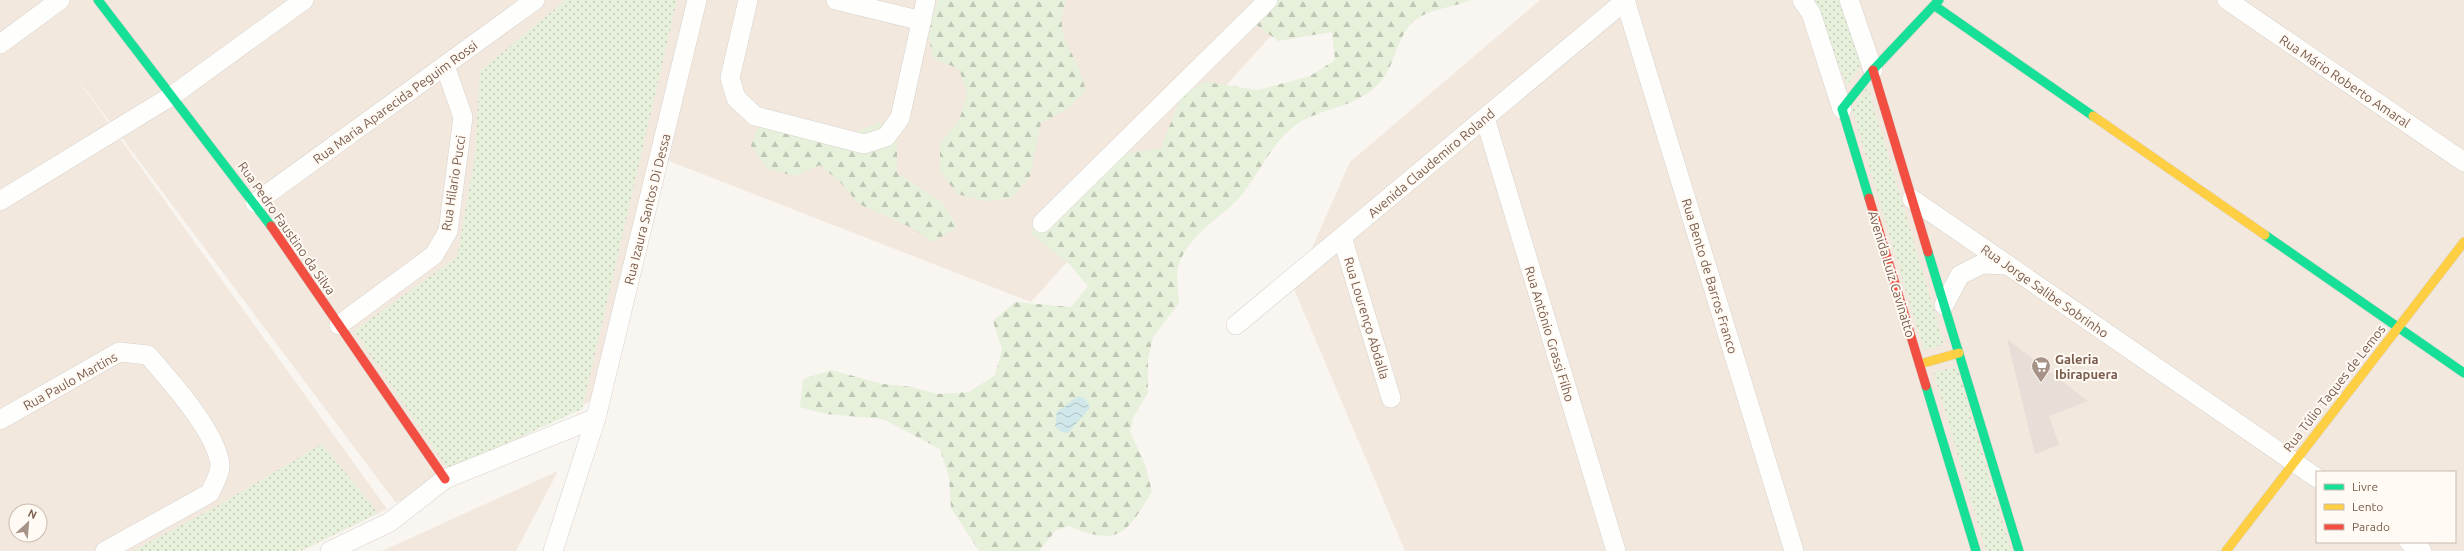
<svg xmlns="http://www.w3.org/2000/svg" width="2464" height="551" viewBox="0 0 2464 551" font-family="Ubuntu,sans-serif">
  <defs>
    <pattern id="forest-firs" width="22" height="20" patternUnits="userSpaceOnUse"><rect width="22" height="20" fill="#e7f0db"/><path d="M5 1l3.5 6h-7zM16 11l3.5 6h-7z" fill="#c0c6b4"/></pattern>
    <pattern id="park-dots" width="8" height="8" patternUnits="userSpaceOnUse"><rect width="8" height="8" fill="#e7f0db"/><path d="M2 2h.1M6 6h.1" fill="none" stroke="#c0c6b4" stroke-width="1.8" stroke-linecap="round"/></pattern>
    <pattern id="water-waves" width="16" height="10" patternUnits="userSpaceOnUse"><rect width="16" height="10" fill="#d0e8ea"/><path d="M0 5q4-4 8 0t8 0" fill="none" stroke="#aebfc0"/></pattern>
  </defs>
  <rect width="100%" height="100%" fill="#f9f5f0"/>
  <g fill="#f2e8de" fill-rule="evenodd">
    <path d="M 0,0 L 690,0 L 592,400 L 396,503 L 64,61 L 387,509 L 302,551 L 0,551 ZM 16,511 L 40,511 L 40,535 L 16,535 Z"/>
    <path d="M 700,0 L 1303,0 L 1031,302 L 659,157 Z"/>
    <path d="M 1540,0 L 2464,0 L 2464,551 L 1405,551 L 1294,289 L 1350,162 ZM 2317,472 L 2455,472 L 2455,542 L 2317,542 Z"/>
    <path d="M 558,471 L 516,551 L 382,551 Z"/>
  </g>
  <g fill="url(#forest-firs)">
    <path d="M 938,0 L 1066,0 C 1056,30 1065,39 1077,64 C 1081,72 1083,82 1086,91 L 1067,109 L 1041,123 L 1030,177 L 1012,198 L 985,201 L 957,194 L 940,171 L 940,143 L 959,121 L 967,94 L 959,69 L 933,58 L 928,32 Z"/>
    <path d="M 1274,0 L 1471,0 C 1453,8 1423,9 1410,25 C 1392,46 1396,74 1368,93 C 1345,109 1315,110 1293,127 C 1271,145 1261,170 1244,192 C 1223,219 1177,239 1177,278 C 1177,286 1179,295 1179,303 L 1153,337 L 1148,359 L 1148,393 L 1133,418 L 1130,431 L 1146,467 L 1152,492 C 1126,534 1119,547 1069,526 L 1056,530 L 1039,551 L 979,551 L 951,508 L 949,477 L 940,449 L 883,419 L 826,414 L 800,407 L 803,379 L 831,370 L 883,384 L 912,387 L 938,394 L 969,392 L 995,375 L 1002,349 L 993,321 L 1015,302 L 1071,307 L 1088,286 L 1069,264 L 1030,233 L 1110,156 L 1161,148 L 1181,96 L 1205,82 L 1258,90 L 1310,76 L 1335,60 L 1332,32 L 1278,41 L 1255,24 Z"/>
    <path d="M 775,118 L 803,118 L 827,133 L 855,133 L 880,122 L 897,144 L 897,173 L 943,203 L 957,227 L 933,242 L 910,227 L 859,204 L 841,183 L 820,165 L 795,176 L 767,169 L 751,146 L 759,125 Z"/>
  </g>
  <g fill="url(#park-dots)">
    <path d="M 566,0 L 677,0 L 582,409 L 448,469 L 354,331 L 457,257 L 475,158 L 480,71 Z"/>
    <path d="M 1814,0 L 1840,0 L 1861,66 L 1847,86 Z"/>
    <path d="M 1868,87 L 1944,344 L 1924,350 L 1852,109 Z"/>
    <path d="M 1957,366 L 2011,551 L 1986,551 L 1934,373 Z"/>
    <path d="M 322,444 L 378,513 L 300,551 L 133,551 L 219,505 Z"/>
  </g>
  <path fill="url(#water-waves)" d="M 1078,396 L 1086,399 L 1090,408 L 1068,433 L 1061,432 L 1055,426 L 1057,412 Z"/>
  <path fill="#e6ded7" d="M 2007,339 L 2088,401 L 2049,416 L 2059,445 L 2035,454 Z"/>
  <g fill="none" stroke-linecap="round" stroke-linejoin="round">
    <defs>
      <g id="street">
        <path d="M 748,0 L 730,78 L 736,98 L 755,116 L 864,144 L 886,137 L 900,118 L 926,0"/>
        <path d="M 836,0 L 922,21"/>
        <path d="M 1625,0 L 1794,551"/>
        <path d="M 1802,0 L 1811,13 L 1842,109"/>
        <path d="M 1849,0 L 1873,70"/>
        <path d="M 2227,0 L 2464,162"/>
        <path d="M 0,44 L 60,0"/>
        <path d="M 1485,118 L 1616,551"/>
        <path d="M 1912,199 L 2317,478"/>
        <path d="M 0,201 L 173,95 L 304,0"/>
        <path d="M 255,203 L 535,0"/>
        <path d="M 1042,223 L 1268,0"/>
        <path d="M 1342,237 L 1391,398"/>
        <path d="M 1944,305 L 1960,275 L 1982,264 L 2008,265"/>
        <path d="M 339,325 L 434,255 L 448,231 L 463,117 L 445,66"/>
        <path d="M 1236,325 L 1626,0"/>
        <path d="M 0,420 L 119,352 L 148,355 C 170,381 215,430 220,464 C 221,472 213,486 210,493 L 105,551"/>
        <path d="M 2409,542 L 2422,551"/>
        <path d="M 330,551 L 390,522 L 445,479 L 596,418"/>
        <path d="M 553,551 L 596,418 L 697,0"/>
      </g>
      <g id="fast">
        <path d="M 98,0 L 271,226"/>
        <path d="M 1935,6 L 2093,116"/>
        <path d="M 1869,198 L 1842,109 L 1873,70 L 1939,0"/>
        <path d="M 2265,235 L 2464,373"/>
        <path d="M 1928,252 L 2019,551"/>
        <path d="M 1926,386 L 1976,551"/>
      </g>
      <g id="slow">
        <path d="M 2093,116 L 2265,235"/>
        <path d="M 1920,364 L 1959,353"/>
        <path d="M 2226,551 L 2464,242"/>
      </g>
      <g id="jam">
        <path d="M 1873,70 L 1928,252"/>
        <path d="M 1869,198 L 1926,386"/>
        <path d="M 271,226 L 445,479"/>
      </g>
    </defs>
    <use href="#street" stroke="#d7d1cb" stroke-width="20"/>
    <use href="#fast" stroke="#d9d2cb" stroke-width="10"/>
    <use href="#slow" stroke="#d9d2cb" stroke-width="10"/>
    <use href="#jam" stroke="#d9d2cb" stroke-width="10"/>
    <use href="#street" stroke="#fefefd" stroke-width="19"/>
    <use href="#fast" stroke="#16e098" stroke-width="9"/>
    <use href="#slow" stroke="#ffcf43" stroke-width="9"/>
    <use href="#jam" stroke="#f24e42" stroke-width="9"/>
  </g>
  <defs>
    <symbol id="supermarket-pin" viewBox="-11 -11 22 30"><path d="M0 17L-7.5 6A9.5 9.5 0 1 1 7.5 6Z" fill="#a69286" stroke="#fffaf3"/><path d="M-6-5.5h2.5l.6 2H6L4.5 2H-2.5L-4.4-4H-6ZM-1.5 3.2a1.3 1.3 0 1 0 .1 0ZM3 3.2a1.3 1.3 0 1 0 .1 0Z" fill="#fff"/></symbol>
  </defs>
  <g fill-rule="evenodd">
    <use href="#supermarket-pin" x="2030" y="355" width="22" height="30"/>
  </g>
  <g text-anchor="middle" stroke-width="4" stroke-linejoin="round" paint-order="stroke">
    <g font-size="13" fill="#7a5c4d" stroke="#fffaf3">
      <text transform="translate(2345 81) rotate(34)" y="5">Rua Mário Roberto Amaral</text>
      <text transform="translate(395 102) rotate(-36)" y="5">Rua Maria Aparecida Peguim Rossi</text>
      <text transform="translate(1431 163) rotate(-40)" y="5">Avenida Claudemiro Roland</text>
      <text transform="translate(453 183) rotate(-81)" y="5">Rua Hilario Pucci</text>
      <text transform="translate(647 209) rotate(-76)" y="5">Rua Izaura Santos Di Dessa</text>
      <text transform="translate(287 228) rotate(55)" y="5">Rua Pedro Faustino da Silva</text>
      <text transform="translate(1892 274) rotate(73)" y="5">Avenida Luiz Cavinatto</text>
      <text transform="translate(1710 276) rotate(73)" y="5">Rua Bento de Barros Franco</text>
      <text transform="translate(2045 291) rotate(35)" y="5">Rua Jorge Salibe Sobrinho</text>
      <text transform="translate(1367 318) rotate(73)" y="5">Rua Lourenço Abdalla</text>
      <text transform="translate(1550 334) rotate(73)" y="5">Rua Antônio Grassi Filho</text>
      <text transform="translate(70 381) rotate(-29)" y="5">Rua Paulo Martins</text>
      <text transform="translate(2334 388) rotate(-52)" y="5">Rua Túlio Taques de Lemos</text>
    </g>
    <g font-size="13" font-weight="bold" fill="#7a5c4d" stroke="#fffaf3" text-anchor="start">
      <text x="2055" y="364">Galeria<tspan x="2055" dy="15">Ibirapuera</tspan></text>
    </g>
  </g>
  <rect x="2316" y="471" width="140" height="72" fill="#fffaf3" stroke="#cabbb1"/>
  <rect x="2324" y="484" width="20" height="6" fill="#16e098" stroke="#cabbb1"/>
  <text x="2352" y="491" font-size="12" fill="#7a5c4d">Livre</text>
  <rect x="2324" y="504" width="20" height="6" fill="#ffcf43" stroke="#cabbb1"/>
  <text x="2352" y="511" font-size="12" fill="#7a5c4d">Lento</text>
  <rect x="2324" y="524" width="20" height="6" fill="#f24e42" stroke="#cabbb1"/>
  <text x="2352" y="531" font-size="12" fill="#7a5c4d">Parado</text>
  <g transform="translate(28 523) rotate(26)"><circle r="19" fill="#fffaf3" stroke="#cabbb1"/>
  <path d="M0-3L7 15L0 10L-7 15Z" fill="#a69286"/>
  <text y="-6" font-size="11" font-weight="bold" text-anchor="middle" fill="#7a5c4d">N</text>
  </g>
</svg>
